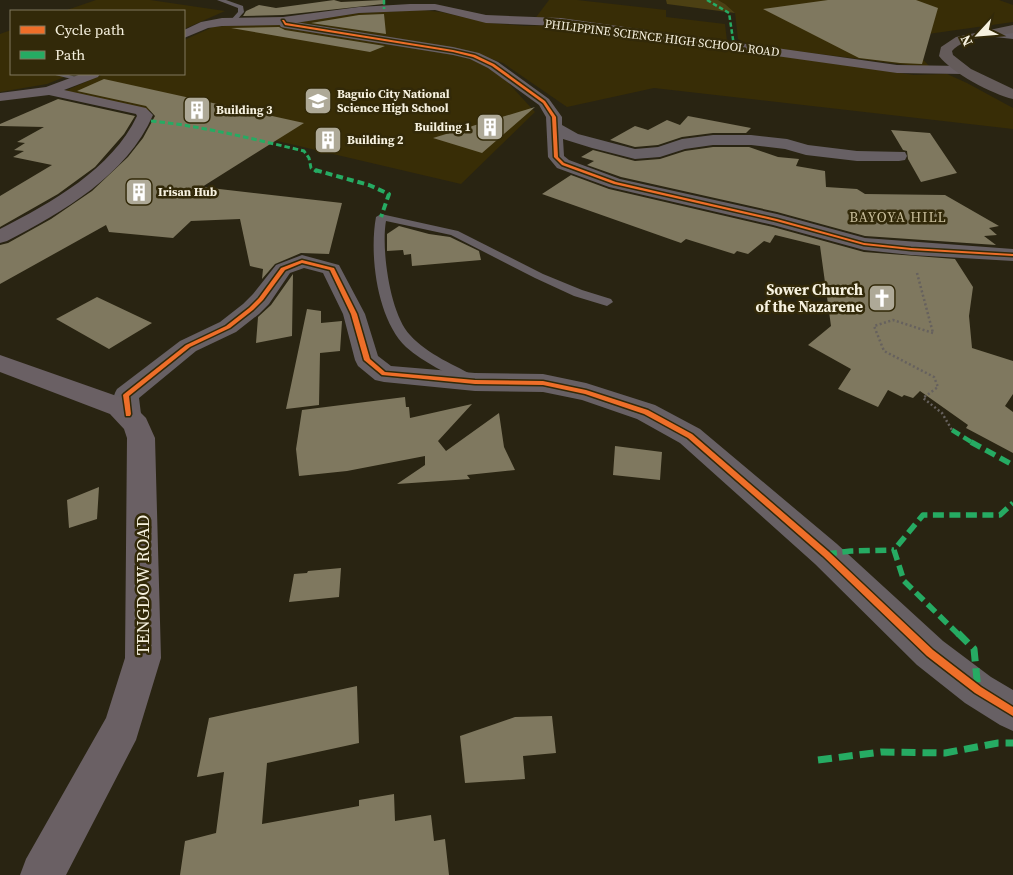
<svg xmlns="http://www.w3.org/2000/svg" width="1013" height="875" font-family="'Source Serif 4',serif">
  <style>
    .built { fill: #382d06 }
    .green { fill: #4c4013 }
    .building { fill: #7f785f }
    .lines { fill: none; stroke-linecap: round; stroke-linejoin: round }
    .path { stroke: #66615e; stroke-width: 2.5; stroke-dasharray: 2 2.5; stroke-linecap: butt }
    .lane { fill: #676064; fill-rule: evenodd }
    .street { fill: #676064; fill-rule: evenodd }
    .secondary { fill: #6a6064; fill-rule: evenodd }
    .highway { fill: #645b5a; fill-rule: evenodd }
    .quiet-far5 { stroke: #26ab63; stroke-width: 2.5; stroke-dasharray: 4.5 2.5; stroke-linecap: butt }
    .quiet-far4 { stroke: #26ab63; stroke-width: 3; stroke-dasharray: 5.5 3; stroke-linecap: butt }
    .quiet-far3 { stroke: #26ab63; stroke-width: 4; stroke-dasharray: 7 4; stroke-linecap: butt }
    .quiet-far2 { stroke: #26ab63; stroke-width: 4.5; stroke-dasharray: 9 4.5; stroke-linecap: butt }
    .quiet-far1 { stroke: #26ab63; stroke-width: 5.5; stroke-dasharray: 11 5.5; stroke-linecap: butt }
    .quiet { stroke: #26ab63; stroke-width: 7; stroke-dasharray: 14 7; stroke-linecap: butt }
    .cycleway-casing { stroke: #322909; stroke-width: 3 }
    .cycleway { fill: #ee6e29; fill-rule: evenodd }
    .labels { text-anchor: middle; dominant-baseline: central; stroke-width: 5; stroke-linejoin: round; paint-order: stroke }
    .far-street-label { font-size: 12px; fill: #f6f1df; stroke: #322909 }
    .far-poi-label { font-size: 12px; font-weight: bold; fill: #f6f1df; stroke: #322909; text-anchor: start }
    .far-neighbourhood-label { font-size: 14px; letter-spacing: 1px; fill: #c9be9b; stroke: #322909 }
    .poi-label { font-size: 15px; font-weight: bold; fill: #f6f1df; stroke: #322909; text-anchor: end }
    .near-street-label { font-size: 18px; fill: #f6f1df; stroke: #322909 }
  </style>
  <rect width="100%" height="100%" fill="#292412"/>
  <path class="built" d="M96,0H150L225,11L184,29V11H64Z
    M549,0H577L666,10V17L725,24L727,41L534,20Z
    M718,0H999L1013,5V22L921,35L916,52L931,68L749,45L738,39L735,13L725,4Z
    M422,10L441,12L489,23L525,26L559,25L914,75L947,74L967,83L1013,108V129L654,88L567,107L503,63L478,54L293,23L359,13Z
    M250,24L282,25L444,50L479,61L503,77L535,112L461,184L65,91L104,74H184V40L213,27Z
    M11,30V74H72L47,84L0,92V34Z"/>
  <path class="green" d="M666,0H718L725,4L735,13L667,4Z"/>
  <path class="building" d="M334,0L341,2L383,0V4L283,15L243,16L246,11L259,5L276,8Z
    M828,0H916L938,8L922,64L900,63L859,58L763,9Z
    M384,14L386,34L311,23L359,15Z
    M279,27L285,30L385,46L370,52L231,28Z
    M104,79L304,123L202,187L342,203L329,254L301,253L294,256L275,264L262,279L263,269L250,266L240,219L191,221L173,238L109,232L106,225L0,284V245L8,243L51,219L92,191L128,157L143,138L155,116L146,106L77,91Z
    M58,99L135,116L124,134L95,167L58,194L0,227V196L52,165L13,157L24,151L14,150L25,143L17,142L44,127L0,126V124Z
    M535,107L482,153L433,138Z
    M688,116L751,128L746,133H713L682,137L658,145L635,147L610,140L635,126L648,130L667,120L680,125Z
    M891,130L930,133L957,173L921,182L908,159L907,151L903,150Z
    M713,147H749L778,157L799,159L796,166L825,171L826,187L857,189L865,194L945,195L999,226L989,228L997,235L984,236L996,245L865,236L777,212L621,177L587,165L594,161L581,157L593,150L635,161L660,159L685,151Z
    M571,175L609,189L773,227L864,252L955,259L973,287L969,316L972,348L1013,361V394L1005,406L1013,412V453L966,428L968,425L920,391L913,398L904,395L902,397L888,390L878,407L838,389L851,369L808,345L831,326L820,246L775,235L770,243L764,241L748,254L737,251L734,254L686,239L681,243L542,194Z
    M399,226L429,234L450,237L479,251L481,260L412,266L411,254L404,255L403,250L387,251V234Z
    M293,274L292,336L256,343L258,317L271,305Z
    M97,297L152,323L109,349L56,319Z
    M307,309L321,311V323L342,321L340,351L320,353L319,405L286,409Z
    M405,397L406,407H409L410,418L472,404L438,441L446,451L499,413L504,447L515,470L467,475L470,479L397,484L425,465V456L347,471L299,476L296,449L302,410Z
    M615,446L662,452L660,480L613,475Z
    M99,487L97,519L69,528L67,500Z
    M341,568L339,597L289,602L294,574L307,573L308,571Z
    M357,686L359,743L267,763L262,824L359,806V800L394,794L395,821L431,815L434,841L445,839L449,875H180L185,841L216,833L224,772L197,777L209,718Z
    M552,716L556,753L523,756L525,779L465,783L460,736L515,717Z"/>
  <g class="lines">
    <path class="path" d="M917,273L933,333
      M933,333L893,320L874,326L884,351L934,377L938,387L923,398L942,413L952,430"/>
    <path class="lane" d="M217,0H226L243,6L244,12L235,22H231L230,21L238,12V8Z
      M51,74H65L84,79L80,81Z
      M381,214L458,231L543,274L582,290L611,299L613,302L607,306L574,296L535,278L451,235L386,221C381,249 390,314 410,335C428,355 455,365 478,378L480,381L478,384H468C447,373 424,363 406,347C377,319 369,255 376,217Z"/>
    <path class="street" d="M283,17L289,21L453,47L479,53L498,62L549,99L562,117V125L578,134L635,149L658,147L682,139L713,135H751L787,139L808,145L857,151L905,152L907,156L905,160L899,161H857L806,155L785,149L751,145H713L685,149L660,157L635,159L592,148L563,139L564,156L569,160L620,179L777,214L865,238L1013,249V261L911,255L864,250L773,225L609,187L557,168L548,157L546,117L539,105L488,68L470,59L453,55L285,28L281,27L277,21Z
      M990,29L1013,31V39L986,36L984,33Z
      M302,255L339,265L365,314L378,356L391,366L475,373L543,374L586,383L655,405L700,429L837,544L943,641L991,677L1013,690V731L1000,725L965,703L917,665L815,564L680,443L637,419L582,400L543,392L475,391L384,382L375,380L358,366L355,360L343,314L323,273L304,268L290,273L269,304L259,314L236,332L196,351L139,398L141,414L137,421L128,423L119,421C113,411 111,398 117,389L180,341L220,322L243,304L253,294L276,265Z"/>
    <path class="secondary" d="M410,4H435L486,15L561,18L897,65L963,66L970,70L963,74L897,73L561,26L486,23L435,10L359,13L283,25L222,26L208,28L184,38V30L201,22L222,18L283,17L359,7Z
      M81,74H100L98,77L64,90L146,108L153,115C127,175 63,212 7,241L0,243V229C51,203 112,169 137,116L136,114L49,95L0,101V93L46,87Z
      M0,355L128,400L146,418L155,438L161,658L136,740L66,875H20L26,859L106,718L125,658L127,438L124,429L110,414L0,372Z"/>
    <path class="highway" d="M1013,25V33C994,36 966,36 952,51L953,55L971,69L1013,89V99C992,94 952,73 939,56L941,47L956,37Z"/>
    <path class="quiet-far5" d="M384,0V9
      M707,0L729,13L734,46"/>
    <path class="quiet-far4" d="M151,121C203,126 253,139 304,151L309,158L311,168L317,172"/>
    <path class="quiet-far3" d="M315,170L369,185L389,194L381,217"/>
    <path class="quiet-far2" d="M952,430L973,443"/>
    <path class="quiet-far1" d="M971,442L1013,465
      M826,554L851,551L894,550
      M959,635L904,581L894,550L923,515H1000L1013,503"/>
    <path class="quiet" d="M958,633L974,649L978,690
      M818,760L881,752L945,753L998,743H1013"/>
    <g class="cycleway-casing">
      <path id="cycleway" d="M282,20H284L286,23L453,50L475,55L494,64L545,101L556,117L558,157L564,163L616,182L777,219L864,243L911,248L1013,254V256L911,250L864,245L776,221L614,184L562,165L554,157L552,117L543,103L492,66L473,57L453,52L285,25Z
        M302,260L334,268L357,314L370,359L385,372L475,380L543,381L586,390L648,410L692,434L829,552L933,650L981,687L1013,707V716L975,693L927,656L823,556L688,438L644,414L585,394L543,385L475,384L382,375L364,360L351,314L330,270L302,263L285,270L263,300L253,310L230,328L190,347L129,396L131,414L130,416H126L123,395L124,394L186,345L226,326L249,308L259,298L281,268Z"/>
    </g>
    <use href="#cycleway" class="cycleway"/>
  </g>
  <defs>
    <g id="school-square" transform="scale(1.4375)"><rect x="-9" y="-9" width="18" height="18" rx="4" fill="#aea997" stroke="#322909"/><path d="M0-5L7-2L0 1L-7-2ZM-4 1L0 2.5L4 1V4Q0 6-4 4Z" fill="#fff"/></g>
    <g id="building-square" transform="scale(1.4375)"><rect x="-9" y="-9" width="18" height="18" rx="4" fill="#aea997" stroke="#322909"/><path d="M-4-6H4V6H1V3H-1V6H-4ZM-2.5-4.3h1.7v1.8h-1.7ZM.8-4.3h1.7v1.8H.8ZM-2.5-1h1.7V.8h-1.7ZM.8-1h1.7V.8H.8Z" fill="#fff"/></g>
    <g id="church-square" transform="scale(1.4375)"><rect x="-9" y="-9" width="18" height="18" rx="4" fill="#aea997" stroke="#322909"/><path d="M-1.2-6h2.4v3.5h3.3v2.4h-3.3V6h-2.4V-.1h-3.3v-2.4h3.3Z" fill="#fff"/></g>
  </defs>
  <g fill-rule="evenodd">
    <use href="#school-square" x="318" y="101"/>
    <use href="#building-square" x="197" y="110"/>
    <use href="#building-square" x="490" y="127"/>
    <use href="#building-square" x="328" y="140"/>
    <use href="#building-square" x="139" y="192"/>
    <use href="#church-square" x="882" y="298"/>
  </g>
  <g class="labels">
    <g class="far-street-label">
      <text transform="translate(662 38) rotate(7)">PHILIPPINE SCIENCE HIGH SCHOOL ROAD</text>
    </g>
    <g class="far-poi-label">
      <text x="337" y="94">Baguio City National<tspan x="337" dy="14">Science High School</tspan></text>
      <text x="216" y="110">Building 3</text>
      <text x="471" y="127" text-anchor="end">Building 1</text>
      <text x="347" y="140">Building 2</text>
      <text x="158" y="192">Irisan Hub</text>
    </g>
    <g class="far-neighbourhood-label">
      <text x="898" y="217">BAYOYA HILL</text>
    </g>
    <g class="poi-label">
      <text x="863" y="289">Sower Church<tspan x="863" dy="17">of the Nazarene</tspan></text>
    </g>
    <g class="near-street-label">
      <text transform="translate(142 585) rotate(-90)">TENGDOW ROAD</text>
    </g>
  </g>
  <rect x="10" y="10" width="175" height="65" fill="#322909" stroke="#80795f"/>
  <rect x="20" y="26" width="25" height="8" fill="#ee6e29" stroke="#80795f"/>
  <text x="55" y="35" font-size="15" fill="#f6f1df">Cycle path</text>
  <rect x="20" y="51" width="25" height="8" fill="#26ab63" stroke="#80795f"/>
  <text x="55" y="60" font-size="15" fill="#f6f1df">Path</text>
  <g transform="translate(978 35) rotate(244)" stroke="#322909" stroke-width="4" paint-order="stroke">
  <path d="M0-4L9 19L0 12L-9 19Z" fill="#f6f1df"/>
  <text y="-8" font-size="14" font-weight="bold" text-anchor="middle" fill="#f6f1df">N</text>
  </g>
</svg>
